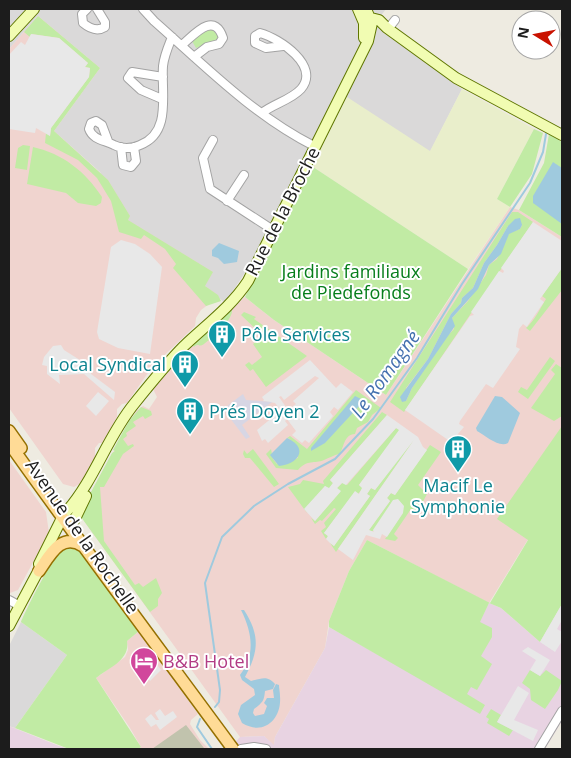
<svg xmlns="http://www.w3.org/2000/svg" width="571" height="758" font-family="'Open Sans',sans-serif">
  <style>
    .residential { fill: #dad9d9 }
    .commercial { fill: #f0d4cf }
    .industrial { fill: #e8d3e2 }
    .construction { fill: #c1c3ad }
    .farmland { fill: #e9eecb }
    .grass { fill: #c1eba4; fill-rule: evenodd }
    .parking { fill: #e8e8e8; fill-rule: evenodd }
    .plaza { fill: #d7d6e4 }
    .water { fill: #9fcade }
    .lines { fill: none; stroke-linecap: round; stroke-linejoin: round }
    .stream { stroke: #9fcade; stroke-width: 2 }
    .street-casing { stroke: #a3a3a3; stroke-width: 10 }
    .secondary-casing { stroke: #5f7600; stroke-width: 12 }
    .primary-casing { stroke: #957000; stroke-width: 14 }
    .street { stroke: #fff; stroke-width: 8 }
    .secondary { stroke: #f1fcb2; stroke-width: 10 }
    .primary { stroke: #ffdb96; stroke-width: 11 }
    .labels { text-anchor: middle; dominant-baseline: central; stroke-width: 4; stroke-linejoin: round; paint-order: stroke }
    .street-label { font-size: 18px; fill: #1c1c1c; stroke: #fff }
    .park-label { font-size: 18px; fill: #077e1b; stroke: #fff }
    .culture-label { font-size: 18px; fill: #0d838f; stroke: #fff; text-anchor: start }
    .hotel-label { font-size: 18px; fill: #b23c85; stroke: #fff; text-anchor: start }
    .water-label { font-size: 19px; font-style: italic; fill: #4571af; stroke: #fff }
  </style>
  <rect width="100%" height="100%" fill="#eeebe1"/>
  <path class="residential" d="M9,9H386L380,17L384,33L462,89L430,152L338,92L248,268L225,303L128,220L100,172L54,131L100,68L38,16L9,49Z
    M21,622L67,655L15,728L9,726V646Z"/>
  <path class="commercial" d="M38,16L100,68L54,131L108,180L130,216L128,220L213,272L205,286L218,295L221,301L209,304L201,310L196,318L195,326L152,367L127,403L122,404L117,409V417L103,443H99L95,448V457L81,483L74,487L63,484L9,408V49Z
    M510,207L519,210L562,237V484L489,603L367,540L349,571L329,621L325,648L275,737L274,746L264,736L240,737L84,521V505L136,411L143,406L149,409L157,397L153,389L193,345L245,297L274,320L386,395Z
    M9,460L46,512L49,533L18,590L10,593Z
    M139,631L198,714L191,720L190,724L200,740L209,749H138L141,747L130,728L96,678L125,657L128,650L127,641Z"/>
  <path class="industrial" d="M489,603L501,608L540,642L562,604V721L545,749H233L231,747L240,737L264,736L274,745L275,737L325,648L329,627L444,692Z
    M9,726L59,746L69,749H9Z"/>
  <path class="construction" d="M186,725L204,748L202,749H152Z"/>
  <path class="farmland" d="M462,89L534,129L497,199L510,207L468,269L310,165L347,97L430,151Z"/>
  <path class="grass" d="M38,16L100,68L54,131L108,180L130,216L128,220L213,272L205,286L218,295L221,301L206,306L173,268L176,264L165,249L144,235L141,239L119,232L111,201L97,178L78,160L45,143L46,133L50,136L51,128L89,77L90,68L85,67L88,63L59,38L31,34V38L24,32Z
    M207,27L215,30L219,39L196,48L192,41Z
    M534,129L543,133L532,174L510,207L497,199Z
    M549,134L562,142V237L519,210L544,163Z
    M23,145L30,146L27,170L15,168L18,148Z
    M33,147C63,154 85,171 102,197L101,203L96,206L78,203L66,193L27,184Z
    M310,165L468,269L386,395L274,320L245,297Z
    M512,212H518L533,222L404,412L390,402ZM522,225L520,229L509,233L497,259L489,265L486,275L468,301L452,318L454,329L445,338L412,388L406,401V388L428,359L451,314L461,303L462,298L473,288L484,263L497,245L508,226Z
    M562,268V290L530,331L526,328C534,321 540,309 546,299L542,296Z
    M232,310C233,320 212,338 204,344C198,348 199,342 194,347L193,345Z
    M244,312L256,317L254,319L307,356L266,387L253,369L250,371L245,365L249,362L252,365L262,357L253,344L263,336L241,315Z
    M550,357L555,361L528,399L518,392L521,387L527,390Z
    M556,364L562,368V416L554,421L531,408L555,374L551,370Z
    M356,390L381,408L372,415L368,422L357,428L355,434C343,435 345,447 339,454C334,455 329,458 324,460C314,464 308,459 298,470L276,468L266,454L271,449L273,459L277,464L298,458L290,439L287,438L290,436L307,449Z
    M141,407L151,411L152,415L145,419L143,416L133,422L136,426L126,433L127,436L123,439L128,446L133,444L134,446L123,454L104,487H100L104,541L135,585L139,583L143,587L156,578L162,593L158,599V606L150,612L81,517L84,505L112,453L115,451L113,450L129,421Z
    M382,412L387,415L330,480L333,483L329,489L325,486L305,509L307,513L288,487L300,484L303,480L324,484L323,481Z
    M562,426V604L540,642L501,608L489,603L480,622L492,628V637L481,656L492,664L477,690L471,687L467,694L485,705L480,714L329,627V621L349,571L367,540L490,603L528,540L497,519Z
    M396,428L400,430L359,485L363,488L358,494L355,492L324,533L328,536L326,539L321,531L326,527L324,523L336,509L334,508L322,521L320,520L315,524L311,518L315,521L340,492L337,488L343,482L347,485Z
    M413,439L414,440L336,552L330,543L334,546L370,496L367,494L371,488L375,490Z
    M430,445L441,452L418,485L427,494L418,511L411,509L394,534L398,538L395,541L385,539L403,513L371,532L369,530L390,501L387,498L391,493L395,495Z
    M253,449L279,484L274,487L250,458H245L243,454L244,450L247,454Z
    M64,549L71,548L80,551L139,631L127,641C130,660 110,667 96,678L141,747L138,749H69L15,728L67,655L21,622C27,608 54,553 64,549Z
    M530,670L540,676L546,670L562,681L558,690L545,709L531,700L530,689L522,683Z
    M491,709L501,715L497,722L513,730L509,736L487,723L489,719L486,717Z"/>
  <path class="parking" d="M31,34L59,38L88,63L85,67L90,68L89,77L51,128L50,136L36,128L35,133L9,129V55L21,42L25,45Z
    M533,222L562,241V268L540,299L544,302L528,325L527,327L523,324L519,329L516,347L520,349L493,388L486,384L460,421L459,424L464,427L451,442L405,410L470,316L474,315L471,312L499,271L503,273L504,271L501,268Z
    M121,240L135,244L150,254L162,267L150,354L118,348L99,339L97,332L111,247Z
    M61,345L64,350L83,362L86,368L91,370V374L115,392L114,400L84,374L59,375L60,384L47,374V366L42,365L44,357L53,346Z
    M310,360L336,388L341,383L353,392L338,410L334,407L330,412L333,416L309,443L305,440L302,443L292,435L296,431L287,419L285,421L288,425L268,443L265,439L262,441L257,430L278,413L281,416L284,414L275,403L263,401L264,400L262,397ZM315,376L319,378L293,401L296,404L288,410L279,397L281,396L284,400Z
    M98,392L109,401L96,416L86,406Z
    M387,415L418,437L423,447L427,450L395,495L391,493L387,498L390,501L369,530L374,532L373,530L393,500L398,499L404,506L403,513L387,537L382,534L380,539L366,535L353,560L338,549L414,440L375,490L371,488L367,494L370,496L334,546L330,543L326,539L328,536L324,533L355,491L359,494L362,488L359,485L399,430L396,428L346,485L342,483L337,488L341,491L315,521L304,509L325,486L329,488L333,483L330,480Z
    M562,604V620L557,629L562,632V641L555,652L540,642Z
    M528,647L550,660L540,676L530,670L536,660L522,651Z
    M143,654L145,657L149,654L161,670L150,681L137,663Z
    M518,686L529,693L514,720L538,730L533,741L497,722Z
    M160,709L165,716L173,711L177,717L160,730L156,724L151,727L145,719L151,714L156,720H159L155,713Z"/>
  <path class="plaza" d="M243,394L246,400L272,402L242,425L250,437L246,439L223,409Z"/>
  <path class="water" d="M553,162L562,168V224L533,203V196Z
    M520,218L522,225L520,229L509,234L501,254L489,265L478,289L452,318L455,326L412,388L406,401L402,402L400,397L428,359L451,314L461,303L462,298L473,288L484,263L497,245L508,226L515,219Z
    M219,243L239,251L237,262L224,264L218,258L212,256V250Z
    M355,396L363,400L362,403L325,443L311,451V448Z
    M495,396L502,397L520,413L508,443C499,448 486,436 477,431L476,428Z
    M287,438C309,448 299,464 279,466L270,455Z
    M241,610H244C260,635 259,651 245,677L251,681C261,679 267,675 275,684L273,689L265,691C264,701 263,702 254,709L253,713L255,716L264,714L267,706L264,703L267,698H274L273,690L276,684L279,685C279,689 280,692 280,696C282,720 263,736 242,723L238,714L241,705L255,695L254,689L242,680L240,675C256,655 252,632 241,610Z"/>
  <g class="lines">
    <path class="stream" d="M215,707L219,702L220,690L205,583L222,537L254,506L288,484L335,459L373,419L417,358L462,284L530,183L543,152L546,134
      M200,719L197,727L212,749"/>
    <g class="street-casing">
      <path id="street" d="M87,9L82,14L83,23C89,28 97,32 105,27V22L97,9
        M143,9L154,21C205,66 253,115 314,146
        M388,29L395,20
        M182,45C193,36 214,10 223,38L219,44L207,47L194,57
        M162,99L141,90L128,78L132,72L163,77
        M262,113C273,104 291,100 301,89C321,66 279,38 260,33L255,36V43L266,48L283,46
        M213,140L203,158L210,189L273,230
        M108,141L102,125L96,121L91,123L89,129C93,140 104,140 114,145C121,149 132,149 140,145C172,133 161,93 163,66C164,56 168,47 172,37
        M121,147L123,165L131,167L136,161L134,147
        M227,201L244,175
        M9,600L20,606
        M241,749L254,747L266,749
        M539,749L562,711"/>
    </g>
    <g class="secondary-casing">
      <path id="secondary" d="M358,9L364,23V38
        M371,18L379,20L387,28L456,78L562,135
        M9,36L34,9
        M67,511C95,479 107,437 134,404C150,384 166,364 184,346C206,325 231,307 248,281L368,41L372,23L366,9
        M74,521L86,496
        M39,564L62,518
        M9,626L42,564"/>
    </g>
    <g class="primary-casing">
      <path id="primary" d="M9,431L21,448
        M9,443C82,546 158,647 233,749
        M39,571C50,555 61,532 83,546"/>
    </g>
    <use href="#street" class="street"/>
    <use href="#secondary" class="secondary"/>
    <use href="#primary" class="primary"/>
  </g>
  <defs>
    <g id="building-pin" transform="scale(1.4375)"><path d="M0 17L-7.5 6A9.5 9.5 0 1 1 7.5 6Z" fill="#0f9aa8" stroke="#fff"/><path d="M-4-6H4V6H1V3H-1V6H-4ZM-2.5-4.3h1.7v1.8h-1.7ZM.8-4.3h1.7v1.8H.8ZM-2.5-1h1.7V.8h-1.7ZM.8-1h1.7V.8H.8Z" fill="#fff"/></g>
    <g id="hotel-pin" transform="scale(1.4375)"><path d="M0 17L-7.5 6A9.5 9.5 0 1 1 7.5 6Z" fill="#d1479c" stroke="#fff"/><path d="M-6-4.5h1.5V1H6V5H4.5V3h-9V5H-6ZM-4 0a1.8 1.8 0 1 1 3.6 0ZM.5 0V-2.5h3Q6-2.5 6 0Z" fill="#fff"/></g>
  </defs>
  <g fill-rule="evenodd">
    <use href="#building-pin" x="222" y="334"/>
    <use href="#building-pin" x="185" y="364"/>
    <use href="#building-pin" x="190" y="411"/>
    <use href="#building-pin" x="458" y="449"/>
    <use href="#hotel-pin" x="144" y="661"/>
  </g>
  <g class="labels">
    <g class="street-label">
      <text transform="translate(282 211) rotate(-63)">Rue de la Broche</text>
      <text transform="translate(83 536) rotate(55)">Avenue de la Rochelle</text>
    </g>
    <g class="park-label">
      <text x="351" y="271">Jardins familiaux<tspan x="351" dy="21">de Piedefonds</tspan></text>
    </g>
    <g class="culture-label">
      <text x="241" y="334">Pôle Services</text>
      <text x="166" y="364" text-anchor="end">Local Syndical</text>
      <text x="209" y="411">Prés Doyen 2</text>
      <text x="458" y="485" text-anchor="middle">Macif Le<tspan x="458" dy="21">Symphonie</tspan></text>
    </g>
    <g class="hotel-label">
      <text x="163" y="661">B&amp;B Hotel</text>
    </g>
    <g class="water-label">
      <text transform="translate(385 374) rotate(-54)">Le Romagné</text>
    </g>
  </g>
  <rect width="571" height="758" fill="none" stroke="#1c1c1c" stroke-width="20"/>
  <g transform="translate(536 35) rotate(280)"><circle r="24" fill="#ffffff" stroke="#a4a4a4"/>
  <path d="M0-4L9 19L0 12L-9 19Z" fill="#c91200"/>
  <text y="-8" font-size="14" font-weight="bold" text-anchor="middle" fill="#1c1c1c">N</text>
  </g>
</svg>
